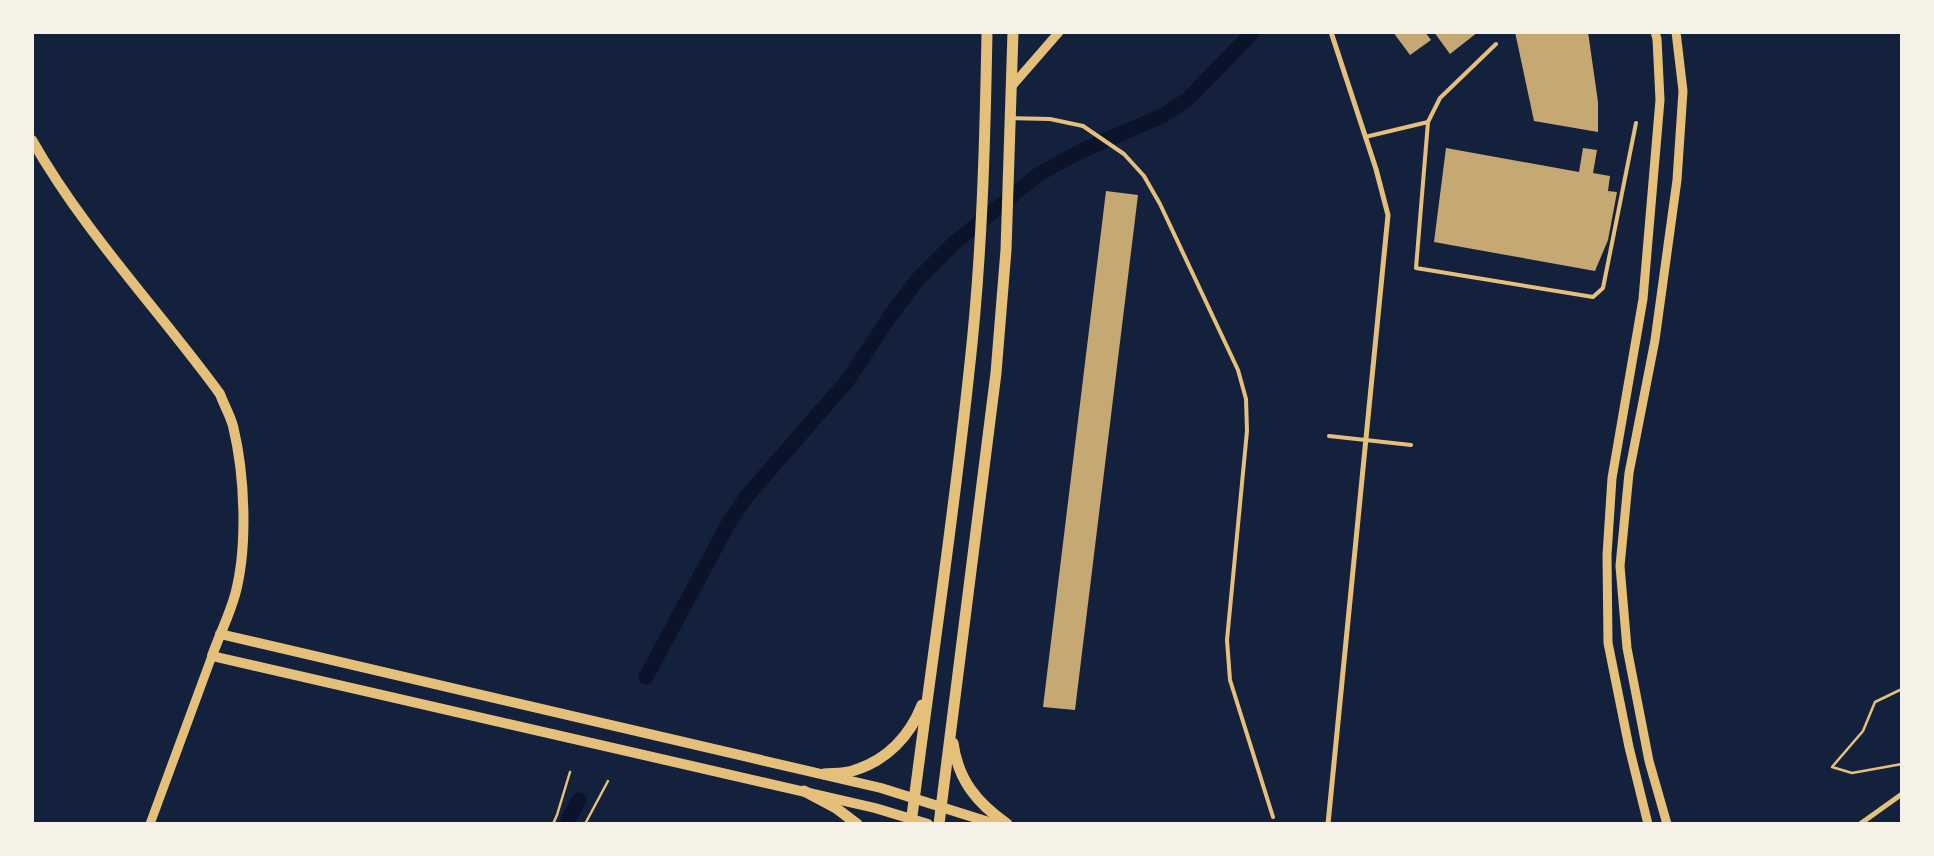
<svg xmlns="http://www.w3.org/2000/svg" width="1934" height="856" font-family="'Exo 2',sans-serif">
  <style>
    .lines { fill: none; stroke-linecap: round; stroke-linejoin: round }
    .canal { stroke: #0b132b; stroke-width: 15 }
    .building { fill: #c6a872 }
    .path { stroke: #e5c07b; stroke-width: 2.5 }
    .service { stroke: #e5c07b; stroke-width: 4 }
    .minor { stroke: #e5c07b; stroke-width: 5 }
    .tertiary { stroke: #e5c07b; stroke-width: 9 }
    .secondary { stroke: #e5c07b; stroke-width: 10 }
    .primary { stroke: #e5c07b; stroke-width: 11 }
  </style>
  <rect width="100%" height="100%" fill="#14213d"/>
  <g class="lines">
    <path class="canal" d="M646,677L727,526L747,496L848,380L890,316L918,279L954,243L1039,174L1081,151L1164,115L1188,99L1253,32
      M566,824L579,800"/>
  </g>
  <path class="building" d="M1393,32H1425L1431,40L1410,55Z
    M1434,32H1478L1450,54Z
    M1515,32H1588L1598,102V132L1534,121Z
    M1446,148L1579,172L1583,148L1597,150L1593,173L1610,176L1608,191L1617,192L1608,240L1595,271L1434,242Z
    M1106,191L1138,195L1075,710L1043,707Z"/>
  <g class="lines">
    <path class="path" d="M1902,689L1875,702L1863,731L1832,767L1852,773L1902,764
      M553,824L557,815L570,772
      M585,824L608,781"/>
    <path class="service" d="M1496,44L1440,98L1428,122L1416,268L1593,297L1603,288L1636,123
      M1011,118L1050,119L1083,126L1124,154L1144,176L1160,204L1238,370L1246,399L1247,431L1227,640L1230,680L1273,817
      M1365,137L1428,122
      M1329,436L1411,445"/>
    <path class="minor" d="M1328,824L1388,215L1376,169L1331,32
      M1860,824L1902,794"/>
    <path class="tertiary" d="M1012,86L1059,32
      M150,824L212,656
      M1648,824L1629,747L1608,643L1607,555L1612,478L1643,299L1660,100L1657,39L1655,32
      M1667,824L1649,761L1627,648L1620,566L1629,473L1655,340L1677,180L1683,91L1676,32"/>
    <path class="secondary" d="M32,140C84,232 158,309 220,394C224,405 230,415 233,426C245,475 248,547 235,595C229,616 219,636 212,656L875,808L928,824
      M220,634L881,788L995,824"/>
    <path class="primary" d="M953,743C958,780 977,803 1007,824
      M824,774C834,773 845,774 855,770C887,760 910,736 922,705
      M804,791L836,808L857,824
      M911,824C930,673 953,523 969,372C982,259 985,145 987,32
      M939,824L996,373L1006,250L1013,32"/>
  </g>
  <rect width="1934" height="856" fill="none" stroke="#f6f1e7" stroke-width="68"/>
</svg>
